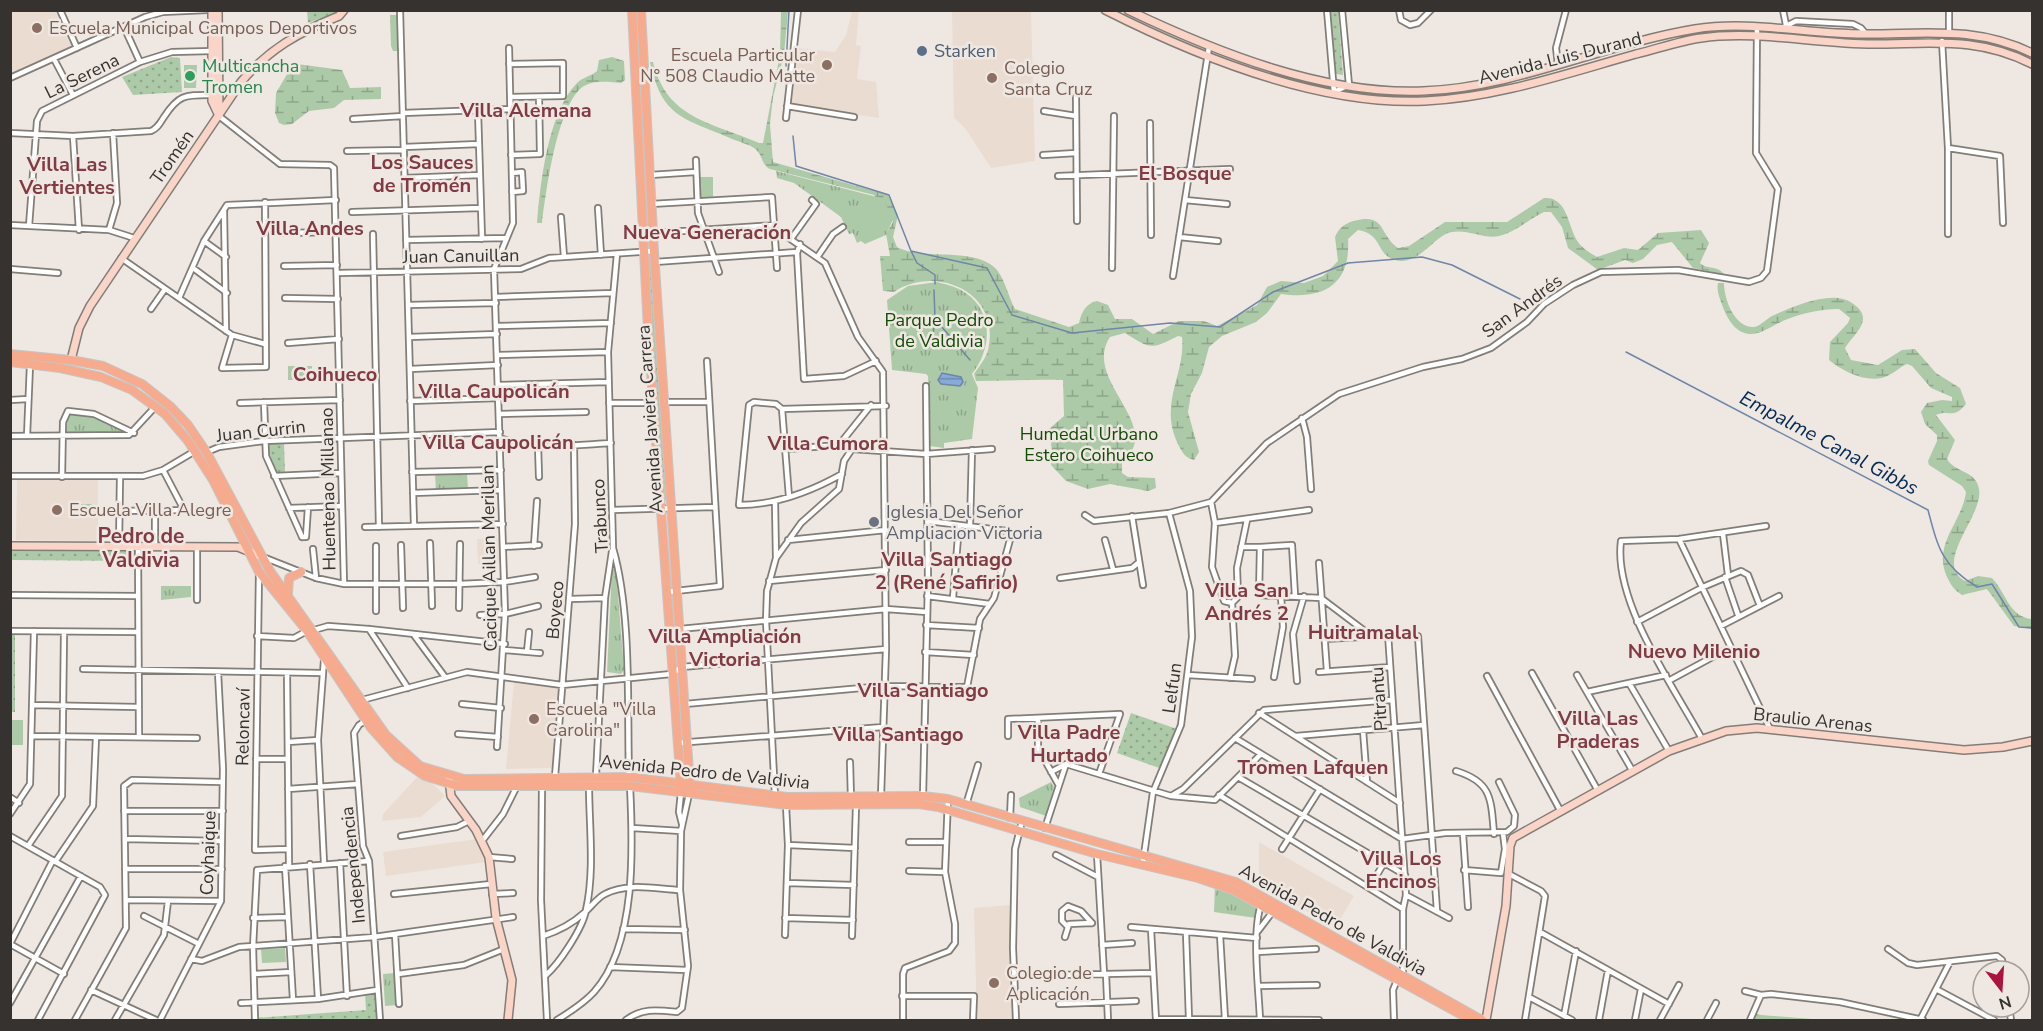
<svg xmlns="http://www.w3.org/2000/svg" width="2043" height="1031" font-family="'Nunito Sans',sans-serif">
  <style>
    .built { fill: #eadcd1 }
    .grass { fill: url(#grass-dots) }
    .wetland { fill: url(#wetland-marsh) }
    .park { fill: url(#park-tufts) }
    .garden { fill: #adcaa8 }
    .water { fill: url(#water-rules); stroke: #6e86a7; stroke-width: 1.5 }
    .lines { fill: none; stroke-linecap: round; stroke-linejoin: round }
    .stream { stroke: #6e86a7; stroke-width: 1.5 }
    .street-casing { stroke: #837d78; stroke-width: 8 }
    .secondary-casing { stroke: #837d78; stroke-width: 10 }
    .primary-casing { stroke: #c6c6c5; stroke-width: 10 }
    .street { stroke: #fff; stroke-width: 4.5 }
    .secondary { stroke: #fad5c7; stroke-width: 7 }
    .primary { stroke: #f6ab8f; stroke-width: 8 }
    .education-dot { fill: #8d6e63; stroke: #efe8e2; stroke-width: 2 }
    .service-dot { fill: #5c6f8a; stroke: #efe8e2; stroke-width: 2 }
    .leisure-dot { fill: #2e9e5b; stroke: #efe8e2; stroke-width: 2 }
    .worship-dot { fill: #6b7280; stroke: #efe8e2; stroke-width: 2 }
    .labels { text-anchor: middle; dominant-baseline: central; stroke-width: 5; stroke-linejoin: round; paint-order: stroke }
    .education-label { font-size: 18px; fill: #785e54; stroke: #efe8e2; text-anchor: start }
    .service-label { font-size: 18px; fill: #4e5e75; stroke: #efe8e2; text-anchor: start }
    .street-label { font-size: 18px; fill: #353230; stroke: #efe8e2 }
    .leisure-label { font-size: 18px; fill: #27864d; stroke: #efe8e2; text-anchor: start }
    .park-label { font-size: 18px; fill: #144a07; stroke: #efe8e2 }
    .worship-label { font-size: 18px; fill: #5b616d; stroke: #efe8e2; text-anchor: start }
    .neighbourhood-label { font-size: 20px; font-weight: bold; fill: #823a44; stroke: #efe8e2 }
    .water-label { font-size: 20px; font-style: italic; fill: #042954; stroke: #efe8e2 }
    .quarter-label { font-size: 21px; font-weight: bold; fill: #823a44; stroke: #efe8e2 }
  </style>
  <defs>
    <pattern id="grass-dots" width="8" height="8" patternUnits="userSpaceOnUse" patternTransform="scale(1.5)"><rect width="8" height="8" fill="#adcaa8"/><path d="M2 2h.1M6 6h.1" fill="none" stroke="#8ea589" stroke-width="1.8" stroke-linecap="round"/></pattern>
    <pattern id="wetland-marsh" width="20" height="14" patternUnits="userSpaceOnUse" patternTransform="scale(1.5)"><rect width="20" height="14" fill="#adcaa8"/><path d="M1 5h8M5 5V1M11 12h8M15 12V8" fill="none" stroke="#8ea589"/></pattern>
    <pattern id="park-tufts" width="24" height="20" patternUnits="userSpaceOnUse" patternTransform="scale(1.5)"><rect width="24" height="20" fill="#adcaa8"/><path d="M3 7l-1-3M5 7V3M7 7l1-3M15 17l-1-3M17 17v-4M19 17l1-3" fill="none" stroke="#8ea589"/></pattern>
    <pattern id="water-rules" width="6" height="5" patternUnits="userSpaceOnUse" patternTransform="scale(1.5)"><rect width="6" height="5" fill="#86aada"/><path d="M0 2.5h6" fill="none" stroke="#6e8bb1"/></pattern>
  </defs>
  <rect width="100%" height="100%" fill="#efe8e2"/>
  <path class="built" d="M11,10L55,11L71,46L11,75Z
    M852,11H859L856,45L861,46L857,79L876,82L879,118L791,105L797,48L835,52L846,35Z
    M952,11H1031L1035,161L991,168L965,128L954,118Z
    M17,480H98V541L16,540Z
    M502,538L503,563L478,564L477,539Z
    M514,682L560,687L552,768L506,769Z
    M418,776L431,782L445,796L421,817L382,821L383,814Z
    M477,839L486,862L386,876L383,852Z
    M1259,842L1354,896L1335,928L1259,883Z
    M1010,905L1012,1020H977L974,908Z"/>
  <path class="grass" d="M307,11H340L308,23Z
    M636,11H639L651,246L648,247Z
    M1330,11H1338L1343,75L1336,74Z
    M171,57L180,58L182,92L133,95L122,77Z
    M646,254H651L668,500L662,501Z
    M267,443H284L285,473L275,474Z
    M11,548H136V561L11,560Z
    M11,633H15V712H11Z
    M1131,713L1177,729L1162,769L1117,753Z
    M377,990L380,1020H255V1018L366,1010L365,993Z"/>
  <path class="wetland" d="M781,11H788L784,55L773,97L770,124L773,162L888,195L898,215L893,237L897,247C923,261 977,246 997,270C1006,282 1008,296 1015,309L1069,327L1079,323C1081,313 1086,303 1097,301L1108,305L1115,319H1132L1153,334L1179,321H1204L1217,326L1257,305L1267,287L1281,281L1304,283L1323,276L1338,261L1335,237C1338,229 1344,224 1353,221C1387,212 1378,234 1398,248L1409,246L1445,222H1507L1544,198C1568,196 1568,228 1578,242C1582,248 1590,253 1597,257L1624,248L1638,250L1658,233L1701,230L1709,243L1700,263C1707,270 1717,265 1724,274L1693,268L1672,242L1657,245L1643,259L1633,263L1625,260L1598,270L1568,248L1562,227L1551,212H1544C1529,219 1516,232 1499,236C1482,240 1461,225 1444,235C1430,243 1414,268 1392,259C1376,252 1382,234 1358,230L1348,239C1351,284 1324,300 1281,294L1267,313L1256,322L1222,336L1209,347L1202,373L1191,394L1188,412L1199,452L1194,460C1185,458 1182,452 1178,444C1158,403 1186,374 1182,337L1178,336C1151,350 1150,349 1125,333L1110,337C1081,380 1167,427 1122,461V473L1128,477L1155,478L1156,488L1148,491L1110,484L1088,489L1066,481L1051,465L1052,451L1049,429L1064,416L1063,380C1033,379 1005,381 976,381L974,374C980,365 988,356 989,345C998,290 934,265 894,292L883,291L880,256H890L886,234L893,222L874,195L770,169C761,165 763,154 754,148C748,144 739,142 732,139C685,118 662,119 650,62H653C667,119 711,122 759,143H763L780,54Z
    M612,57L624,61L625,80L621,83C609,82 595,80 584,86C557,103 546,193 542,223H537C540,184 548,112 577,83C583,77 591,76 597,71L599,60Z
    M297,64L342,70L350,88L381,87V99L344,100L334,108L309,111L292,124L284,125L279,123L275,113L276,93L290,69Z
    M1718,283H1724C1724,299 1734,326 1752,327C1759,328 1766,319 1772,316C1792,307 1832,289 1852,303C1876,319 1855,332 1845,348L1851,360L1878,365L1902,350L1915,349L1936,373L1960,388L1966,404C1953,420 1949,409 1936,415L1955,440L1947,459C1955,473 1976,470 1979,489C1984,516 1932,562 1965,581L1978,576L1992,578C2007,594 2009,617 2032,619V629L2014,626L1987,589L1962,595C1954,590 1951,585 1947,577C1932,544 1962,523 1966,492L1962,486L1929,465L1928,461L1937,441V435L1925,424L1921,412L1927,403L1942,400L1952,401V397L1931,388L1912,366L1907,364C1901,366 1897,371 1891,374C1872,386 1845,373 1829,360L1830,342L1848,323L1850,318L1839,309C1820,309 1803,313 1785,320C1775,324 1761,335 1750,334C1736,333 1729,321 1724,310C1721,301 1716,292 1718,283Z"/>
  <path class="park" d="M390,15H398L399,51H393L391,46Z
    M776,171L881,198L894,217L886,235L865,244L861,241L857,243L853,233L849,234L841,217L794,183L777,178Z
    M699,177H713V198L699,199Z
    M937,282C949,285 961,288 971,297C994,318 990,352 972,374L978,388L972,439L944,443V448L930,446L928,376L926,374L892,370L887,300L908,286Z
    M71,412L90,415L128,432L66,434L68,415Z
    M467,473L468,489L436,490L435,474Z
    M612,569H616L624,670L621,674L607,672Z
    M161,586H191V597L161,600Z
    M1051,782L1054,787L1046,816L1020,807L1019,798Z
    M1215,886L1234,894L1257,909L1256,918L1214,912Z
    M395,973L398,1005L385,1006L383,974Z
    M1754,1013L1761,1015L1825,1020H1755Z"/>
  <path class="garden" d="M184,65H197L196,88H184Z
    M876,202L878,228H866L864,203Z
    M288,366H312V380H288Z
    M72,504H92L91,516L72,515Z
    M10,720H23V745H11Z
    M285,948L286,962L262,963L261,949Z"/>
  <path class="water" d="M942,373L961,377L963,382L960,386L941,384L938,380Z"/>
  <g class="lines">
    <path class="stream" d="M786,66L789,10
      M793,136L796,166L889,195L911,251L987,268L1012,315L1072,333L1170,323L1220,327L1273,292L1348,263L1422,257L1452,265L1520,299
      M911,251L917,263L935,275V284
      M935,319L970,360
      M933,334L935,319L934,290
      M1626,352L1928,510C1938,548 1942,566 1977,587L1992,584L2019,627L2032,628"/>
    <g class="street-casing">
      <path id="street" d="M60,10L77,48
        M400,10L414,526
        M1327,10L1334,92L1349,85L1342,10
        M1399,10L1401,20L1410,25L1418,23L1431,10
        M1783,10L1786,25
        M1949,10V32
        M124,27L140,62
        M1782,28L1796,21L1853,24L1861,28L1866,34
        M1942,41L1948,148L2000,156L2003,223
        M54,59L73,95
        M509,64L563,63V96L510,97
        M1558,65L1556,48L1566,10
        M10,78L145,17L163,12L207,10
        M1076,96L1077,221
        M787,106L854,117
        M478,111L482,239
        M1044,111L1076,116
        M403,113L510,109
        M219,116L280,164L330,165L334,168L344,584
        M786,118L798,10
        M353,119L403,116
        M1150,123L1151,235
        M10,133L73,136L151,131C158,128 160,123 164,117C179,94 185,95 212,95
        M73,136L79,230
        M404,147L479,144
        M347,151L404,150
        M511,155L540,154L539,97
        M1043,155L1076,153
        M696,160L698,213L719,272
        M512,173L522,172L523,191L512,192
        M650,175L696,172
        M1058,176L1230,169
        M405,178L480,175
        M1185,200L1227,204
        M651,204L772,197L777,268
        M598,208L601,255
        M224,211L226,331
        M352,212L481,208
        M561,217L564,257
        M10,225L109,230L134,238
        M29,226L37,121L42,111L140,62L172,52L212,51
        M109,230L117,203L113,133
        M283,233L337,232
        M653,233L774,225
        M373,234L379,527
        M775,234L786,236L825,263L858,337L883,372L886,649L881,796
        M1948,234V148
        M1179,237L1218,241
        M791,239L816,204L812,200
        M406,240L506,238
        M204,241L226,257
        M800,244L797,253L804,379L844,376L876,361
        M617,254L608,352L613,548C632,614 627,707 629,777
        M818,256L833,234L843,227
        M121,258L232,335L265,344
        M655,262L797,252
        M284,266L337,265
        M193,268L227,293
        M1112,268L1114,116
        M10,269L58,273
        M338,273L521,269L549,258L654,251
        M1173,276L1209,47
        M495,297L613,293
        M179,298L204,241L227,205L336,200
        M285,298L338,299
        M408,305L496,303
        M151,309L165,289
        M496,326L611,323
        M232,335L222,368L266,367L265,202
        M409,337L497,334
        M288,343L339,339
        M497,355L608,352
        M410,369L498,365
        M498,385L608,382
        M10,400L28,399
        M410,401L499,398
        M264,402L266,456L302,537
        M664,402H708
        M240,403L340,400
        M609,403H653
        M782,409L789,497
        M499,414L586,412
        M1302,418L1307,437L1311,489
        M10,436L129,435L156,406
        M27,436L30,365
        M500,438C534,451 575,445 611,443
        M538,445L539,477
        M787,449L839,445L871,405
        M207,452L219,447L264,441L500,432
        M412,472L501,470
        M842,474C810,492 776,505 739,505L749,405L754,402L776,404L782,409L886,406
        M10,476H143L163,470L195,451
        M274,476L341,473
        M62,477L63,422L68,411L94,414L134,433
        M413,493L501,490
        M1211,502L1215,523L1309,510
        M289,508L342,506
        M155,510V546
        M612,510L714,507
        M119,511L184,510L163,470
        M1085,515L1094,521L1169,513L1211,502L1267,443L1339,394L1423,367L1462,359L1491,348L1527,322L1544,304L1573,285L1601,272L1678,270L1749,282L1761,278L1767,271L1778,189L1756,153L1757,27
        M1132,516L1143,585
        M1215,523L1212,567L1224,601L1232,603
        M970,526L972,450
        M365,527L503,524
        M1723,534L1728,575
        M302,537H306L308,507
        M1679,539L1770,729
        M788,540L886,530
        M1105,540L1113,569
        M430,543L432,606
        M401,545L403,608
        M119,546L120,477
        M138,546L139,737
        M534,546L537,501
        M503,547L539,545
        M1241,547H1260L1259,595L1321,598L1370,635
        M1260,547L1292,545L1295,596
        M313,549L316,578
        M263,557L316,578L344,584H459L504,582L535,577
        M776,558L801,523L839,489L844,461L852,449L926,454L992,449
        M1319,563L1327,671
        M259,572L255,850L288,849
        M1725,577L1738,615
        M1060,578L1132,568L1138,563
        M769,581L886,570
        M667,592L720,586L707,361
        M10,595L138,596
        M927,596L990,604
        M953,598L959,525
        M570,599L605,598
        M197,600V547
        M459,608L460,544
        M376,611V546
        M480,615L505,614L538,606
        M1637,622L1703,587L1741,571L1748,575L1760,606
        M926,625L979,628
        M1721,626L1779,596
        M369,629L408,688
        M680,629L886,609L927,612
        M314,630L328,626L369,629L505,644
        M10,631L138,632
        M1388,634L1406,895L1403,909V976
        M414,635L445,677
        M257,636L294,638L307,631
        M1325,639L1414,634L1418,636L1437,911
        M505,650L540,653
        M527,652L529,632
        M925,652L974,655
        M83,669L322,673
        M1319,672L1390,667
        M287,673L289,866
        M1532,673L1597,789
        M1188,675L1252,679
        M1577,675L1632,770
        M1487,676L1560,810
        M1274,677L1283,627L1281,596
        M1230,678L1235,656L1232,603L1238,597L1237,568L1247,520
        M1670,680L1731,647
        M1297,681L1293,634L1304,596
        M1629,683L1669,751
        M1587,692L1666,675
        M362,700L467,672L562,685L671,674L682,667L886,649
        M462,704L501,708
        M685,704L884,686L967,687L980,619L994,598L1011,536L1007,531L928,521
        M32,705L138,707
        M1259,713L1400,803
        M368,719L359,725L354,733L363,846L369,861L380,1020
        M1038,719V748L1058,784
        M1363,730L1367,782
        M458,734L498,737
        M32,736L197,738
        M1008,736V719L1120,714L1099,774
        M1296,736L1424,725
        M1701,737C1673,686 1613,601 1621,541L1679,539L1766,526
        M1235,738L1402,839L1445,833L1507,832L1514,826L1515,815L1499,782
        M288,742L318,740
        M677,743L883,727
        M497,747L505,614L494,269L513,223L509,48
        M256,759H288
        M850,762L851,798
        M1066,764L1171,796L1183,789L1264,710L1392,700
        M1456,771C1492,782 1491,799 1494,834
        M1051,772L1066,764
        M596,776L605,598L612,551
        M555,777L575,524L574,445
        M1238,777L1405,875
        M542,786L541,900L547,1020
        M288,789L358,784
        M681,792L679,812L682,824
        M1219,795L1403,909
        M775,796L766,621L767,591L776,558L775,502
        M923,796L928,582L926,386
        M1171,796L1215,800L1261,754
        M10,797L19,803
        M966,805L978,765
        M124,811H223
        M10,814L30,784L34,631
        M1010,818L1011,795
        M632,828L681,831
        M1045,828L1066,764
        M1463,834L1468,907
        M10,836L100,887L105,895L38,1020
        M401,836L457,827L469,821
        M125,839L222,841
        M482,841L503,814L517,786
        M909,842H945
        M788,845L855,848
        M28,846L62,796L64,632
        M1282,849L1320,789
        M1097,854L1104,974
        M1056,855L1098,877
        M489,857L512,859
        M55,862L93,806L96,737
        M1143,862L1153,792L1181,725L1192,637L1190,591L1169,513
        M324,863L318,740L324,660
        M340,863L347,996
        M310,864L318,999
        M285,866L293,1000
        M125,869H222
        M1464,870L1501,873L1505,849L1503,833
        M909,871L945,872
        M1509,874L1541,891L1545,896L1525,1020
        M787,883L854,885
        M1369,888L1384,863
        M394,894L491,884
        M492,894L513,893
        M1406,895L1449,918
        M126,900L221,901
        M144,916L199,944
        M253,918L288,917
        M785,918L853,920
        M1068,927L1062,921V911L1068,906L1081,911L1092,923
        M1131,927L1257,938
        M623,929L685,930
        M1151,929L1156,1020
        M1258,931L1274,910
        M1186,932L1189,1019
        M1540,932L1669,1004
        M395,934L399,1004
        M785,935L788,845L786,805
        M1220,935L1225,1019
        M543,936C558,931 572,924 584,913C591,907 597,898 605,894C627,882 657,889 680,890
        M852,936L856,806
        M1065,937L1069,924L1092,923
        M10,944L53,860
        M10,944L64,974
        M1102,945L1132,943
        M1888,949L1908,963L1917,965L1997,956L2002,960L2005,971
        M1257,952L1316,949
        M191,959L202,961L239,947L374,937L513,917
        M610,967L687,970
        M254,974L291,972
        M398,974L464,965L504,949
        M1106,974L1108,1020
        M1058,975L1153,973
        M545,976C559,964 583,928 586,910C595,870 589,825 589,785
        M1258,986L1317,985
        M1936,989L1994,1020
        M91,990L156,1020
        M1745,991L1761,995L1771,994L1840,1002L1923,1020
        M902,996H974L973,1020
        M1529,997L1572,1020
        M10,1003L81,876
        M241,1003L318,999L377,990
        M1059,1004L1136,1001
        M2009,1007L2011,1020
        M1564,1016L1576,951
        M1156,1019L1319,1020
        M75,1020L126,928L124,786L132,780L222,782
        M115,1020L164,935L168,901
        M160,1020L221,901L223,769L218,672
        M255,1020L253,947L257,870L369,861
        M557,1020C570,1012 584,1003 594,992C637,944 633,846 630,786
        M626,1020C642,1008 657,1010 677,1012L682,1008L688,966L680,890L681,831L689,794
        M903,1020V974L905,968L949,951L955,943V924L945,872L948,799
        M1016,1020L1013,948L1015,849L1022,821
        M1260,1020C1259,990 1250,923 1264,897
        M1394,1020L1393,990L1397,980
        M1599,1020L1608,970
        M1635,1020L1641,989
        M1660,1020L1679,985
        M1707,1020L1716,1003
        M1750,1020L1761,995
        M1920,1020L1950,962"/>
    </g>
    <g class="secondary-casing">
      <path id="secondary" d="M212,10V101L219,116
        M218,10L219,113
        M1105,10C1198,57 1320,106 1425,101C1496,98 1568,73 1636,54C1657,49 1679,41 1701,38C1757,30 1816,44 1873,44C1932,44 1977,36 2032,64
        M1128,10C1216,52 1323,95 1423,91C1516,88 1604,44 1695,29C1752,20 1811,35 1868,34C1928,34 1975,26 2032,53
        M71,360L79,328L90,306L241,82C269,49 299,32 339,16L344,10
        M10,546L238,547L260,556
        M449,779L451,796L476,830L489,857L496,918L512,980L508,1020
        M1486,1020L1506,906L1510,846L1513,838L1669,751L1726,731L1757,728L1964,750L2003,747L2032,741"/>
    </g>
    <g class="primary-casing">
      <path id="primary" d="M632,10L648,331L681,787
        M641,10L654,251L690,787
        M10,354L71,360L103,366L142,384L171,407L188,425L207,453L270,571L386,735L420,766L464,779L629,777L787,797L923,796L948,799L1236,882L1482,1020
        M10,362L60,368L101,377L132,390L165,414L188,441L213,480L259,572L307,631L371,728L397,757L425,776L457,786H630L786,805L919,804L938,807L1097,854L1198,878L1233,890L1471,1020
        M288,593L289,578L301,572"/>
    </g>
    <use href="#street" class="street"/>
    <use href="#secondary" class="secondary"/>
    <use href="#primary" class="primary"/>
  </g>
  <g class="education-dot">
    <circle cx="37" cy="28" r="6"/>
    <circle cx="827" cy="65" r="6"/>
    <circle cx="992" cy="78" r="6"/>
    <circle cx="57" cy="510" r="6"/>
    <circle cx="534" cy="719" r="6"/>
    <circle cx="994" cy="983" r="6"/>
  </g>
  <circle class="service-dot" cx="922" cy="51" r="6"/>
  <circle class="leisure-dot" cx="190" cy="76" r="6"/>
  <circle class="worship-dot" cx="874" cy="522" r="6"/>
  <g class="labels">
    <g class="education-label">
      <text x="49" y="28">Escuela Municipal Campos Deportivos</text>
      <text x="815" y="55" text-anchor="end">Escuela Particular<tspan x="815" dy="21">N° 508 Claudio Matte</tspan></text>
      <text x="1004" y="68">Colegio<tspan x="1004" dy="21">Santa Cruz</tspan></text>
      <text x="69" y="510">Escuela Villa Alegre</text>
      <text x="546" y="709">Escuela "Villa<tspan x="546" dy="21">Carolina"</tspan></text>
      <text x="1006" y="973">Colegio de<tspan x="1006" dy="21">Aplicación</tspan></text>
    </g>
    <g class="service-label">
      <text x="934" y="51">Starken</text>
    </g>
    <g class="street-label">
      <text transform="translate(1560 58) rotate(-14)">Avenida Luis Durand</text>
      <text transform="translate(82 76) rotate(-26)">La Serena</text>
      <text transform="translate(172 157) rotate(-55)">Tromén</text>
      <text transform="translate(461 256) rotate(-1)">Juan Canuillan</text>
      <text transform="translate(1522 306) rotate(-36)">San Andrés</text>
      <text transform="translate(650 419) rotate(-94)">Avenida Javiera Carrera</text>
      <text transform="translate(261 431) rotate(-6)">Juan Currin</text>
      <text transform="translate(328 489) rotate(-91)">Huentenao Millanao</text>
      <text transform="translate(600 516) rotate(-93)">Trabunco</text>
      <text transform="translate(489 558) rotate(-91)">Cacique Aillan Merillan</text>
      <text transform="translate(555 610) rotate(-85)">Boyeco</text>
      <text transform="translate(1172 688) rotate(-82)">Lelfun</text>
      <text transform="translate(1379 699) rotate(-94)">Pitrantu</text>
      <text transform="translate(1813 720) rotate(6)">Braulio Arenas</text>
      <text transform="translate(243 727) rotate(-89)">Reloncaví</text>
      <text transform="translate(705 772) rotate(6)">Avenida Pedro de Valdivia</text>
      <text transform="translate(208 853) rotate(-88)">Coyhaique</text>
      <text transform="translate(353 865) rotate(-96)">Independencia</text>
      <text transform="translate(1333 920) rotate(29)">Avenida Pedro de Valdivia</text>
    </g>
    <g class="leisure-label">
      <text x="202" y="66">Multicancha<tspan x="202" dy="21">Tromen</tspan></text>
    </g>
    <g class="park-label">
      <text x="939" y="320">Parque Pedro<tspan x="939" dy="21">de Valdivia</tspan></text>
      <text x="1089" y="434">Humedal Urbano<tspan x="1089" dy="21">Estero Coihueco</tspan></text>
    </g>
    <g class="worship-label">
      <text x="886" y="512">Iglesia Del Señor<tspan x="886" dy="21">Ampliacion Victoria</tspan></text>
    </g>
    <g class="neighbourhood-label">
      <text x="526" y="110">Villa Alemana</text>
      <text x="422" y="162">Los Sauces<tspan x="422" dy="23">de Tromén</tspan></text>
      <text x="67" y="164">Villa Las<tspan x="67" dy="23">Vertientes</tspan></text>
      <text x="1185" y="173">El Bosque</text>
      <text x="310" y="228">Villa Andes</text>
      <text x="707" y="232">Nueva Generación</text>
      <text x="335" y="374">Coihueco</text>
      <text x="494" y="391">Villa Caupolicán</text>
      <text x="498" y="442">Villa Caupolicán</text>
      <text x="828" y="443">Villa Cumora</text>
      <text x="947" y="559">Villa Santiago<tspan x="947" dy="23">2 (René Safirio)</tspan></text>
      <text x="1247" y="590">Villa San<tspan x="1247" dy="23">Andrés 2</tspan></text>
      <text x="1363" y="632">Huitramalal</text>
      <text x="725" y="636">Villa Ampliación<tspan x="725" dy="23">Victoria</tspan></text>
      <text x="1694" y="651">Nuevo Milenio</text>
      <text x="923" y="690">Villa Santiago</text>
      <text x="1598" y="718">Villa Las<tspan x="1598" dy="23">Praderas</tspan></text>
      <text x="1069" y="732">Villa Padre<tspan x="1069" dy="23">Hurtado</tspan></text>
      <text x="898" y="734">Villa Santiago</text>
      <text x="1313" y="767">Tromen Lafquen</text>
      <text x="1401" y="858">Villa Los<tspan x="1401" dy="23">Encinos</tspan></text>
    </g>
    <g class="water-label">
      <text transform="translate(1829 443) rotate(28)">Empalme Canal Gibbs</text>
    </g>
    <g class="quarter-label">
      <text x="141" y="536">Pedro de<tspan x="141" dy="24">Valdivia</tspan></text>
    </g>
  </g>
  <rect width="2043" height="1031" fill="none" stroke="#353230" stroke-width="24"/>
  <g transform="translate(2001 989) rotate(163)"><circle r="28" fill="#efe8e2" stroke="#a59f9b" stroke-width="1.5"/>
  <path d="M0-4.5L10 22L0 15L-10 22Z" fill="#aa153e"/>
  <text y="-9" font-size="16" font-weight="bold" text-anchor="middle" fill="#353230">N</text>
  </g>
</svg>
